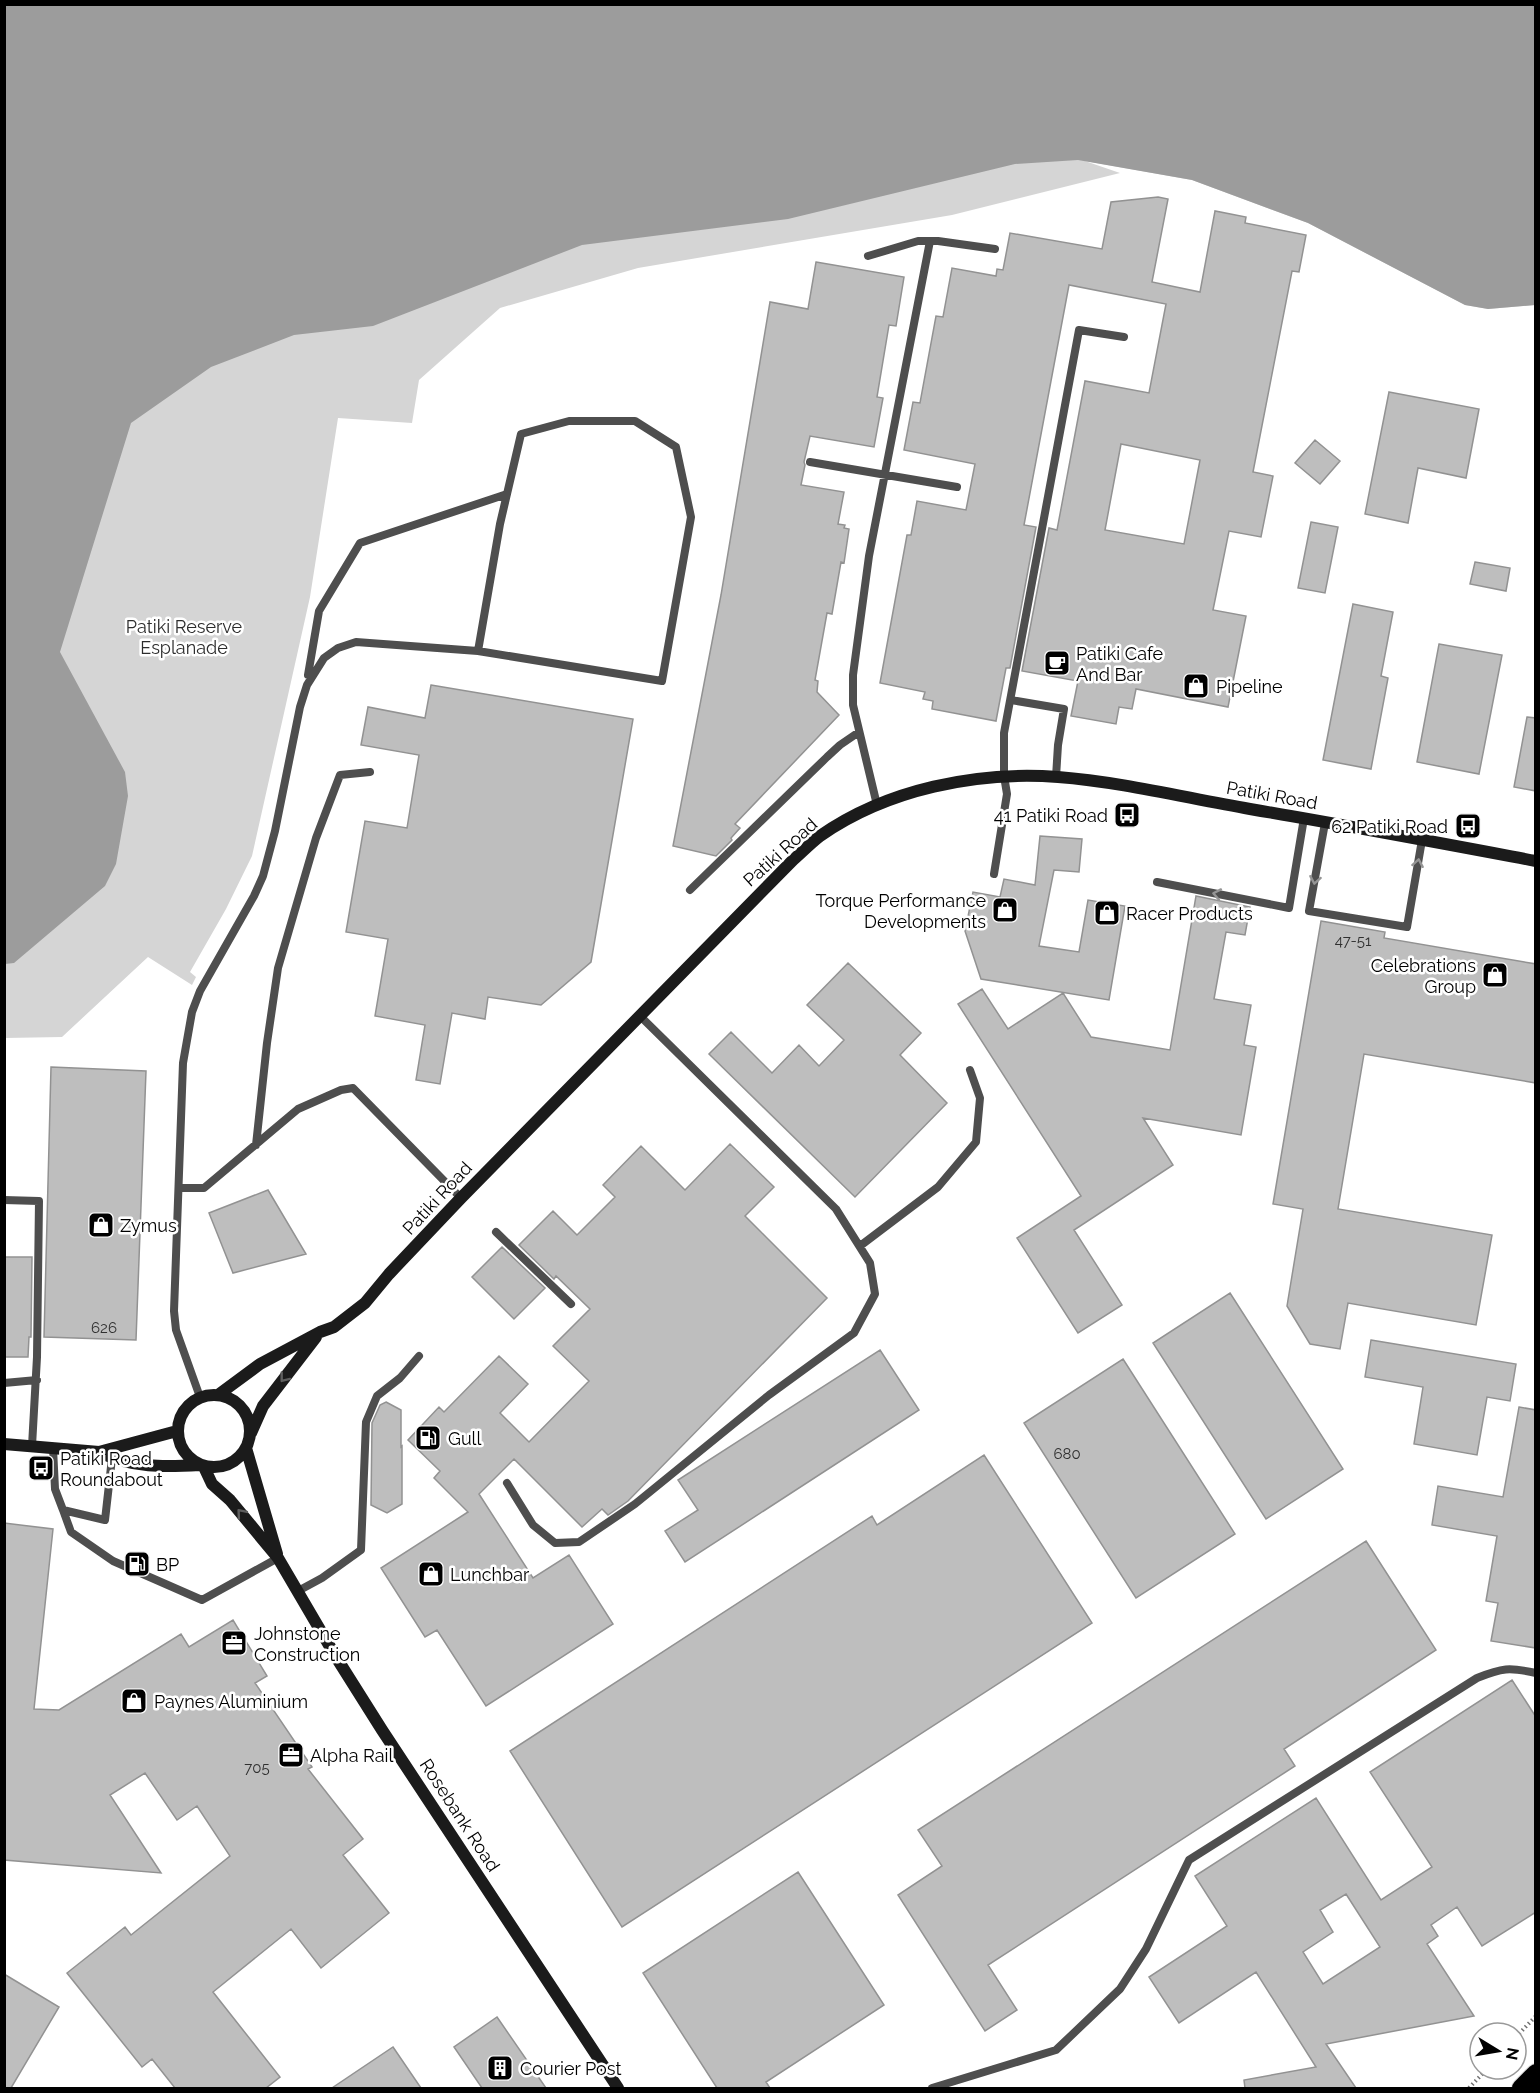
<svg xmlns="http://www.w3.org/2000/svg" width="1540" height="2093" font-family="Raleway,sans-serif">
  <style>
    .green { fill: #d5d5d5 }
    .water { fill: #9c9c9c }
    .building { fill: #bebebe; stroke: #929292; stroke-width: 1.5; fill-rule: evenodd }
    .lines { fill: none; stroke-linecap: round; stroke-linejoin: round }
    .highway-casing { stroke: #dbdbdb; stroke-width: 20 }
    .path { stroke: #707070; stroke-width: 4; stroke-dasharray: 1.5 3; stroke-linecap: butt }
    .lane { stroke: #4e4e4e; stroke-width: 8 }
    .secondary { stroke: #1b1b1b; stroke-width: 12 }
    .highway { stroke: #000; stroke-width: 18 }
    .oneway { stroke: #959595 }
    .oneway2 { stroke: #5f5f5f }
    .labels { text-anchor: middle; dominant-baseline: central; stroke-width: 5; stroke-linejoin: round; paint-order: stroke }
    .number-label { font-size: 15px; fill: #303030 }
    .park-label { font-size: 18px; fill: #2c2c2c; stroke: #fff }
    .poi-label { font-size: 18px; fill: #000; stroke: #fff; text-anchor: start }
    .street-label { font-size: 18px; fill: #000; stroke: #fff }
  </style>
  <rect width="100%" height="100%" fill="#fff"/>
  <path class="green" d="M4,5H1535V305L1488,309L1465,305L1308,223L1192,180L1085,161L1120,173L952,215L638,268L500,308L419,380L412,423L338,418L310,597L252,856L226,909L190,972L196,977L192,985L148,957L62,1037L5,1038Z"/>
  <path class="water" d="M4,5H1535V305L1488,309L1465,305L1308,223L1192,180L1078,160L1015,164L788,219L582,245L373,326L294,335L211,367L131,423L60,652L125,772L128,796L116,864L105,886L14,963L5,964Z"/>
  <path class="building" d="M1158,197L1168,199L1152,282L1200,292L1215,211L1246,217L1245,223L1306,235L1299,272L1292,271L1253,472L1273,476L1261,537L1229,531L1213,610L1246,616L1228,707L1136,689L1132,709L1119,707L1116,724L1071,716L1078,681L1022,671L1049,528L1057,530L1085,381L1149,393L1166,304L1069,285L1024,525L1036,527L1010,668H1006L996,721L932,709L933,701L923,699L925,692L880,683L907,535H911L917,501L966,510L975,464L904,450L913,402L920,403L936,316L943,317L952,268L996,276L997,269L1003,270L1010,233L1102,249L1111,202ZM1121,444L1200,460L1184,544L1105,530Z
    M816,262L904,277L896,326L889,325L877,397L883,398L874,447L810,436L804,462L805,465L801,485L844,492L838,524L845,525L844,528L849,529L844,563L841,562L832,614L827,613L815,680L818,681L817,692L839,715L735,824L740,828L731,838L732,840L716,856L673,846L721,595L770,302L808,309Z
    M1389,392L1479,409L1466,478L1418,468L1408,523L1365,514Z
    M1315,440L1340,461L1320,484L1295,463Z
    M1311,522L1338,527L1325,593L1298,588Z
    M1475,562L1510,568L1506,591L1470,584Z
    M1353,604L1393,612L1381,676L1388,678L1371,769L1323,760Z
    M1439,644L1502,655L1479,774L1417,762Z
    M431,685L633,719L591,962L541,1005L488,997L485,1019L452,1013L440,1084L416,1080L425,1025L375,1016L388,939L346,932L365,821L407,828L419,755L361,745L368,707L425,718Z
    M1527,717L1536,718V791L1514,787Z
    M1040,836L1082,839L1079,872L1054,870L1039,946L1079,952L1088,900L1125,906L1109,1000L981,979L965,931L973,892L1000,897L1004,879L1035,885Z
    M1196,896L1250,907L1245,935L1226,932L1214,999L1251,1005L1244,1045L1256,1047L1241,1135L1143,1118L1173,1165L1074,1230L1122,1305L1078,1333L1017,1238L1081,1196L958,1004L982,989L1008,1029L1063,993L1091,1037L1170,1050Z
    M1321,921L1385,932L1384,938L1536,964V1083L1364,1054L1338,1209L1492,1235L1476,1325L1348,1303L1340,1349L1310,1344L1287,1306L1303,1209L1273,1204Z
    M848,963L921,1033L900,1055L947,1103L855,1197L709,1054L731,1032L772,1073L799,1045L819,1066L844,1040L807,1005Z
    M51,1067L146,1071L136,1340L44,1337Z
    M730,1144L774,1187L745,1216L827,1298L628,1501L608,1515L602,1509L582,1527L514,1459L479,1494L533,1578L569,1555L613,1624L486,1706L437,1630L425,1637L381,1568L468,1512L434,1478L440,1471L408,1440L439,1407L444,1412L499,1356L528,1384L500,1413L529,1442L589,1381L553,1346L590,1309L556,1276L554,1279L519,1245L553,1211L577,1235L615,1197L603,1185L641,1146L685,1190Z
    M268,1190L306,1254L233,1273L209,1213Z
    M502,1247L545,1288L514,1319L472,1277Z
    M4,1257H32L31,1337H29L28,1357H4Z
    M1230,1293L1343,1469L1266,1519L1153,1343Z
    M1371,1340L1516,1364L1510,1401L1487,1397L1477,1455L1414,1444L1423,1387L1365,1377Z
    M880,1350L919,1410L685,1562L665,1531L698,1510L678,1480Z
    M1123,1359L1235,1534L1136,1598L1024,1423Z
    M386,1402L401,1410V1447L402,1446V1504L387,1513L371,1505L372,1423L380,1405Z
    M1519,1407L1536,1410V1648L1491,1641L1498,1603L1486,1601L1497,1536L1432,1525L1438,1486L1503,1497Z
    M984,1455L1092,1623L622,1927L510,1751L872,1516L877,1525Z
    M4,1523L53,1529L34,1709L59,1710L181,1634L189,1647L233,1620L267,1676L255,1683L312,1767L308,1769L363,1839L343,1855L389,1913L321,1968L291,1929L213,1992L280,2077L266,2088H175L152,2059L142,2067L67,1973L125,1927L131,1935L230,1856L197,1806L177,1820L145,1773L110,1795L161,1873L4,1860Z
    M1366,1541L1436,1650L1284,1749L1295,1766L988,1965L1017,2010L985,2031L898,1895L942,1866L918,1830Z
    M1512,1680L1536,1717V1912L1482,1946L1457,1907L1431,1925L1438,1936L1427,1944L1474,2016L1326,2044L1356,2088H1245L1244,2080L1316,2067L1256,1972L1179,2023L1149,1977L1227,1926L1195,1876L1316,1798L1381,1900L1432,1867L1370,1772ZM1346,1894L1380,1947L1323,1984L1303,1952L1333,1932L1320,1910Z
    M798,1872L884,2005L766,2082L770,2088H717L643,1973Z
    M4,1974L59,2007L11,2088H4Z
    M497,2017L546,2088H482L454,2047Z
    M393,2047L421,2088H332Z"/>
  <g class="lines">
    <g class="highway-casing">
      <path id="highway" d="M1521,2088L1536,2073"/>
    </g>
    <path class="path" d="M1516,2037L1536,2016
      M1469,2088L1487,2069"/>
    <path class="lane" d="M868,256L918,241H938L995,249
      M810,462L957,487
      M308,675L319,611L360,543L507,494
      M1011,700L1064,709L1058,745L1056,777
      M877,805L853,705V675L869,556L930,241
      M1325,823L1309,911L1407,927L1422,840
      M994,874L1007,794L1004,776V733L1079,330L1124,337
      M1157,882L1289,908L1304,818
      M690,890L827,757L840,745L859,732
      M256,1145L267,1043L278,968L316,838L340,775L370,772
      M179,1188H204L298,1109L341,1090L353,1088L461,1198
      M4,1200L39,1201L37,1357L32,1446
      M496,1232L571,1304
      M860,1246L938,1187L976,1142L980,1098L970,1070
      M4,1383L37,1380
      M200,1397L176,1330L174,1311L183,1063L192,1012L200,991L254,896L263,876L275,831L300,707L307,685L324,658L338,648L356,642L478,651L662,681L691,517L676,447L635,421H569L521,434L500,524L478,651
      M53,1448L55,1489L63,1510L105,1520L112,1458
      M507,1483L533,1525L555,1543L579,1542L635,1504L769,1395L854,1333L875,1294L870,1263L836,1209L640,1016
      M63,1510L71,1532L113,1561L202,1600L278,1558
      M298,1591L322,1578L361,1550L366,1422L377,1396L400,1378L419,1356
      M932,2088L1056,2050L1120,1989L1146,1949L1189,1860L1477,1678C1502,1668 1509,1667 1536,1673"/>
    <path class="secondary" d="M178 1431a36 36 0 1 1 72 0a36 36 0 1 1-72 0Z
      M218,1395L260,1364L320,1332L334,1327L365,1303L389,1274L461,1198L793,860C802,852 811,843 820,836C887,789 977,771 1058,777C1122,782 1186,798 1250,809C1345,825 1440,843 1536,861
      M251,1433L263,1406L316,1337
      M4,1444L99,1452L177,1431
      M246,1448L277,1554
      M99,1452C133,1468 163,1467 200,1465
      M204,1467L212,1484L230,1500L278,1558L336,1657L382,1730L618,2088"/>
    <use href="#highway" class="highway"/>
  </g>
  <defs><path id="oneway-chevron" d="M-2-3.5L2.5 0L-2 3.5" fill="none" stroke-width="1.6" stroke-linecap="round" stroke-linejoin="round" transform="scale(1.5)"/></defs>
  <g class="oneway">
    <use href="#oneway-chevron" transform="translate(1418 863) rotate(-80)"/>
    <use href="#oneway-chevron" transform="translate(1315 880) rotate(100)"/>
    <use href="#oneway-chevron" transform="translate(1217 894) rotate(-169)"/>
  </g>
  <g class="oneway2">
    <use href="#oneway-chevron" transform="translate(284 1378) rotate(128)"/>
    <use href="#oneway-chevron" transform="translate(241 1513) rotate(-130)"/>
  </g>
  <defs>
    <g id="cafe-square" transform="scale(1.35)"><rect x="-9" y="-9" width="18" height="18" rx="4" fill="#000" stroke="#fff"/><path d="M-5.5-4.5H6V0H3Q3 3.5 0 3.5H-2.5Q-5.5 3.5-5.5 0ZM3-3.2v2h1.7v-2ZM-6 4.5H4V6H-6Z" fill="#fff"/></g>
    <g id="shop-square" transform="scale(1.35)"><rect x="-9" y="-9" width="18" height="18" rx="4" fill="#000" stroke="#fff"/><path d="M-5-2.5h2.3a2.7 3.5 0 0 1 5.4 0H5L5.5 6h-11ZM-1.5-2.5h3a1.5 2.3 0 0 0-3 0Z" fill="#fff"/></g>
    <g id="bus-square" transform="scale(1.35)"><rect x="-9" y="-9" width="18" height="18" rx="4" fill="#000" stroke="#fff"/><path d="M-5-6H5V4H4V6H2V4H-2V6H-4V4H-5ZM-3.5-4V0h7V-4ZM-3.5 1.2v1.5H-2V1.2ZM2 1.2v1.5H3.5V1.2Z" fill="#fff"/></g>
    <g id="fuel-square" transform="scale(1.35)"><rect x="-9" y="-9" width="18" height="18" rx="4" fill="#000" stroke="#fff"/><path d="M-5.5-6h7V0h2V4h1.3V-2.5L3-4.5l.8-.8L6-3V5H2.5V1h-1V6h-7ZM-4.2-4.7v3.2H.2V-4.7Z" fill="#fff"/></g>
    <g id="office-square" transform="scale(1.35)"><rect x="-9" y="-9" width="18" height="18" rx="4" fill="#000" stroke="#fff"/><path d="M-6-3h4V-5.5h4V-3h4V5H-6ZM-1-4.5V-3h2v-1.5ZM-6 0V1H6V0Z" fill="#fff"/></g>
    <g id="building-square" transform="scale(1.35)"><rect x="-9" y="-9" width="18" height="18" rx="4" fill="#000" stroke="#fff"/><path d="M-4-6H4V6H1V3H-1V6H-4ZM-2.5-4.3h1.7v1.8h-1.7ZM.8-4.3h1.7v1.8H.8ZM-2.5-1h1.7V.8h-1.7ZM.8-1h1.7V.8H.8Z" fill="#fff"/></g>
  </defs>
  <g fill-rule="evenodd">
    <use href="#cafe-square" x="1057" y="663"/>
    <use href="#shop-square" x="1196" y="686"/>
    <use href="#bus-square" x="1127" y="815"/>
    <use href="#bus-square" x="1468" y="826"/>
    <use href="#shop-square" x="1005" y="910"/>
    <use href="#shop-square" x="1107" y="913"/>
    <use href="#shop-square" x="1495" y="975"/>
    <use href="#shop-square" x="101" y="1225"/>
    <use href="#fuel-square" x="428" y="1438"/>
    <use href="#bus-square" x="41" y="1468"/>
    <use href="#fuel-square" x="137" y="1564"/>
    <use href="#shop-square" x="431" y="1574"/>
    <use href="#office-square" x="234" y="1643"/>
    <use href="#shop-square" x="134" y="1701"/>
    <use href="#office-square" x="291" y="1755"/>
    <use href="#building-square" x="500" y="2068"/>
  </g>
  <g class="labels">
    <g class="number-label">
      <text x="1353" y="941">47-51</text>
      <text x="104" y="1328">626</text>
      <text x="1067" y="1454">680</text>
      <text x="257" y="1768">705</text>
    </g>
    <g class="park-label">
      <text x="184" y="626">Patiki Reserve<tspan x="184" dy="21">Esplanade</tspan></text>
    </g>
    <g class="poi-label">
      <text x="1076" y="653">Patiki Cafe<tspan x="1076" dy="21">And Bar</tspan></text>
      <text x="1216" y="686">Pipeline</text>
      <text x="1108" y="815" text-anchor="end">41 Patiki Road</text>
      <text x="1448" y="826" text-anchor="end">62 Patiki Road</text>
      <text x="986" y="900" text-anchor="end">Torque Performance<tspan x="986" dy="21">Developments</tspan></text>
      <text x="1126" y="913">Racer Products</text>
      <text x="1476" y="965" text-anchor="end">Celebrations<tspan x="1476" dy="21">Group</tspan></text>
      <text x="120" y="1225">Zymus</text>
      <text x="448" y="1438">Gull</text>
      <text x="60" y="1458">Patiki Road<tspan x="60" dy="21">Roundabout</tspan></text>
      <text x="156" y="1564">BP</text>
      <text x="450" y="1574">Lunchbar</text>
      <text x="254" y="1633">Johnstone<tspan x="254" dy="21">Construction</tspan></text>
      <text x="154" y="1701">Paynes Aluminium</text>
      <text x="310" y="1755">Alpha Rail</text>
      <text x="520" y="2068">Courier Post</text>
    </g>
    <g class="street-label">
      <text transform="translate(1272 795) rotate(10)">Patiki Road</text>
      <text transform="translate(780 852) rotate(-42)">Patiki Road</text>
      <text transform="translate(437 1198) rotate(-47)">Patiki Road</text>
      <text transform="translate(460 1815) rotate(57)">Rosebank Road</text>
    </g>
  </g>
  <rect width="1540" height="2093" fill="none" stroke="#000000" stroke-width="12"/>
  <g transform="translate(1498 2051) rotate(101)"><circle r="28" fill="#ffffff" stroke="#999999" stroke-width="1.5"/>
  <path d="M0-4.5L10 22L0 15L-10 22Z" fill="#000000"/>
  <text y="-9" font-size="16" font-weight="bold" text-anchor="middle" fill="#000000">N</text>
  </g>
</svg>
